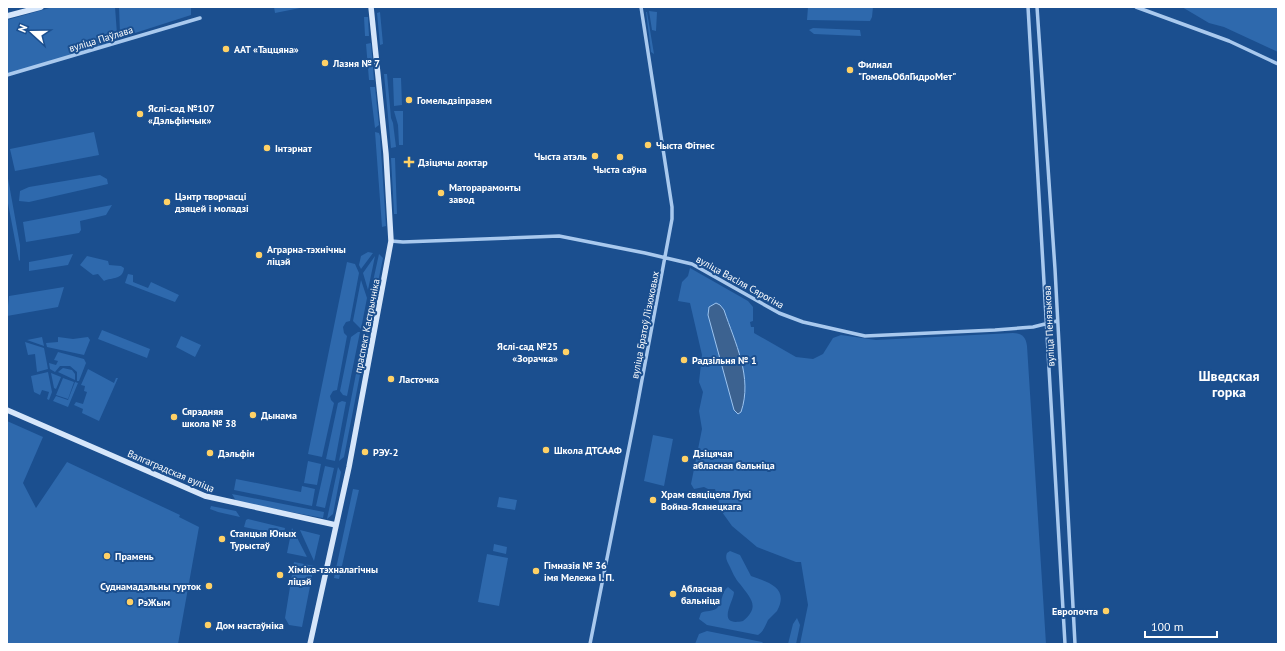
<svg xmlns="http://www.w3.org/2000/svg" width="1285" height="651" font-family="'PT Sans',sans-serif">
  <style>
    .green { fill: #2e69ad }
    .water { fill: #3c6290; stroke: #9cc4f0 }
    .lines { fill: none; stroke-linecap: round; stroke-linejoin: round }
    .street { stroke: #a9c9ee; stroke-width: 3.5 }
    .secondary { stroke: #d6e6fa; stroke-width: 5.5 }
    .poi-dot { fill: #ffd166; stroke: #1b4f8f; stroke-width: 1.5 }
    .labels { text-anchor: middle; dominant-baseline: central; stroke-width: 4; stroke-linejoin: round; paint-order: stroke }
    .street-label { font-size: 10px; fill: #fff; stroke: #1b4f8f }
    .poi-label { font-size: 10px; font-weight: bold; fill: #fff; stroke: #1b4f8f; text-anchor: start }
    .district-label { font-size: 14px; font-weight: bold; fill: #fff; stroke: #1b4f8f }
  </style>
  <rect width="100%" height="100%" fill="#1b4f8f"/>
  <path class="green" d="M53,7H115L117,34L110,37L108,44L7,75V20Z
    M119,7H191V15L135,33L129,31L120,33Z
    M274,7H300V8L275,13Z
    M808,7H873L872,17L870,21L807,20Z
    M1182,7H1278V52L1224,27L1209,23Z
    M649,11L657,12L656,31L652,30Z
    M380,12L383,44L380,45L377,13Z
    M646,12H647L654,54L651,52Z
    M364,17H368L369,36H365Z
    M813,28L860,30L861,36L814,34L809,30Z
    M371,43L374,80H369L366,44Z
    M384,74H387L391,118L393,123L396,147L391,148Z
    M393,78H401L402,105L394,106Z
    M370,87H375L379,125L375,128Z
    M394,111H403V145H399L398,125Z
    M94,132L99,155L15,171L10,149Z
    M375,132L379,133L380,136L386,226L382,227Z
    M391,158H395L397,214H394Z
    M7,173L20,245V260L19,261L7,198Z
    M100,175L107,179L108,184L29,202L19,201L20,191L29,187Z
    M112,205L106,215L80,221L81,230L79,233L26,242L23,222Z
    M368,252L373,253L361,269L359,265L361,256Z
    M73,254L68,265L29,271V262Z
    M379,254L383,258L375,297L370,295Z
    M87,256L108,261L109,265L121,266L124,268C123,280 112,277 104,281L98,274L93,275L80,265Z
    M375,256L368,290L363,273Z
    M347,262L355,264L359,273L350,321L346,322L343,327L344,333L347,336L337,390L333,391L330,396L331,400L334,403L322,457L308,454Z
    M690,268L748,301L753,307V321L750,322L751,327H754V333L796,357L813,359L823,354L833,338L841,335L876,340L1013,333C1022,333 1026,337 1027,346L1046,644H800L808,605L801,562H796L757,547L732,526L722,512L715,489H708L704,487L694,489L691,484L702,429L699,411L703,392L699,382L702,355L690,303L678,301L682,282L688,276Z
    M128,274L133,275V282L148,288L151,282L179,295L175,302L125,283Z
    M361,280L367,298L361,329L353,321Z
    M64,287L58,307L7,316L9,296Z
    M366,316L371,317L367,343H362Z
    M102,330L150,349L147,358L98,339Z
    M358,332H360L347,396L343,395L340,391L351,337Z
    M181,336L201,345L195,357L176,347Z
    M42,337L44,346L27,340Z
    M58,337L73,339L88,337L90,340L84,355L47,347L46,343L58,342Z
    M25,342L44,348L48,369L37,372L35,354L28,355Z
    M361,348L365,349L344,457L339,461Z
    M58,352L84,359L86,363L79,381H77V372L70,366H60L55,372L50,369L49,363L56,365L58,361L54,360Z
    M63,368L72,370L75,374V380L58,372Z
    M88,369L114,383L116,378H118L99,421L82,413L83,409L74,405L76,402L83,404L87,392L84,391L85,386L81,385Z
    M48,372L52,392L49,400L47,399L49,392L42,390L40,395L34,392L31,376Z
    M51,373L61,377L56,389L54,388Z
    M63,378L74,382L68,399L56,395Z
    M75,382L78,383L68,407L53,401L56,396L68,400Z
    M342,401L346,402L335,461L326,459L338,403Z
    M7,421L43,437L23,483L36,508L67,462L180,515L179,517L199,527L178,644H7Z
    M653,435L673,439L664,486L644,481Z
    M308,461L321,464L317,485L304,483Z
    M325,466L334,468L325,508L316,506Z
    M338,467L341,472L333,514L327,519Z
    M236,479L301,492L302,486L315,489L312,506L234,490Z
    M353,489L359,490L339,579L334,578Z
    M232,494L324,512L323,518L243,503L236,501Z
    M499,497L517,500L515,510L497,507Z
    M211,506L236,511L240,517L218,512L210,509Z
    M248,519L285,528L284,535L244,527L246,520Z
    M292,528L307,557L287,553Z
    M300,530L320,535L314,561Z
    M494,544L507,547L506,554L493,551Z
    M730,551L740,555L751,576C767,582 790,587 777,611C774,614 771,617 768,620C765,626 764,631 758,635L707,625L699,619L701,613C706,610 713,612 717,608C723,602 721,592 728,587L734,592C734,601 715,627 743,621C761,606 750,598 740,584C735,579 732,571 729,565C727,561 725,558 727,553Z
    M487,554L508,558L499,606L478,602Z
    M294,562L314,566L302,627L289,625L285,618Z
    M797,618L800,625L796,644H788L793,624Z
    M707,631L762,642L764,644H695L699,634Z"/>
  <path class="water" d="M716,303L720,305L724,310C735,343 753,377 741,412L738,414L734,410L708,315L709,307Z"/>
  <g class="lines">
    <path class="street" d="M1028,7L1065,644
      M1037,7L1055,269L1075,644
      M1136,7L1229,41L1278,64
      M7,75L200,18
      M391,241L403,242L559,236L645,253L692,264L779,313L803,322L865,336L995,330L1033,327L1057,321
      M590,644L636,412L672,219V207L641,7"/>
    <path class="secondary" d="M7,16L41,7
      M7,410L205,496L336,525
      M310,644L349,467L391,241L386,154L371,7"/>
  </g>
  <g class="poi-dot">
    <circle cx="226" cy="49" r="4"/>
    <circle cx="325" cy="63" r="4"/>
    <circle cx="850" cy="70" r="4"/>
    <circle cx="409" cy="100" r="4"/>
    <circle cx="140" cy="114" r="4"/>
    <circle cx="648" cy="145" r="4"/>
    <circle cx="267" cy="148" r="4"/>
    <circle cx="595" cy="156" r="4"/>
    <circle cx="620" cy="157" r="4"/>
    <path d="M407 156h4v4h4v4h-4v4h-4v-4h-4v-4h4z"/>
    <circle cx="441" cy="193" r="4"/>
    <circle cx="167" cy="202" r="4"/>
    <circle cx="259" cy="255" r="4"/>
    <circle cx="566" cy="352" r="4"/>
    <circle cx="684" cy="360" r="4"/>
    <circle cx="391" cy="379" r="4"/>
    <circle cx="253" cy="415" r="4"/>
    <circle cx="174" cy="417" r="4"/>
    <circle cx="546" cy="450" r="4"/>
    <circle cx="365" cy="452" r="4"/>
    <circle cx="210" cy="453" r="4"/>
    <circle cx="685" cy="459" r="4"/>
    <circle cx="653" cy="500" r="4"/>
    <circle cx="222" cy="539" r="4"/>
    <circle cx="107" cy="556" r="4"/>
    <circle cx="536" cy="571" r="4"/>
    <circle cx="280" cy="575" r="4"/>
    <circle cx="209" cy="586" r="4"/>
    <circle cx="673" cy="594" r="4"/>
    <circle cx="130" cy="602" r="4"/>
    <circle cx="1106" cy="611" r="4"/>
    <circle cx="208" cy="625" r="4"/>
  </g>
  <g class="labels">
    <g class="street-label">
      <text transform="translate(101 39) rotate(-17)">вуліца Паўлава</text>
      <text transform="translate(740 282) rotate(29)">вуліца Васіля Сярогіна</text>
      <text transform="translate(645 325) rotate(-79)">вуліца Братоў Лізюковых</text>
      <text transform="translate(367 326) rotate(-79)">праспект Кастрычніка</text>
      <text transform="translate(1049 326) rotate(-93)">вуліца Пенязькова</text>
      <text transform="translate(171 471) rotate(23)">Валгаградская вуліца</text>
    </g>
    <g class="poi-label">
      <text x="234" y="49">ААТ «Таццяна»</text>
      <text x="333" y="63">Лазня № 7</text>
      <text x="858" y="64">Филиал<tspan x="858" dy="12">"ГомельОблГидроМет"</tspan></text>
      <text x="417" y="100">Гомельдзіпразем</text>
      <text x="148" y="108">Яслі-сад №107<tspan x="148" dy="12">«Дэльфінчык»</tspan></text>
      <text x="656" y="145">Чыста Фітнес</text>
      <text x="275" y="148">Інтэрнат</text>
      <text x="587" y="156" text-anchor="end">Чыста атэль</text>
      <text x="418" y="162">Дзіцячы доктар</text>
      <text x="620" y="169" text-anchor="middle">Чыста саўна</text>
      <text x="449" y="187">Маторарамонты<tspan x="449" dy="12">завод</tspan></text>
      <text x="175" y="196">Цэнтр творчасці<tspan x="175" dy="12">дзяцей і моладзі</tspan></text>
      <text x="267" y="249">Аграрна-тэхнічны<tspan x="267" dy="12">ліцэй</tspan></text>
      <text x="558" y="346" text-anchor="end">Яслі-сад №25<tspan x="558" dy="12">«Зорачка»</tspan></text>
      <text x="692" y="360">Радзільня № 1</text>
      <text x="399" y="379">Ласточка</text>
      <text x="182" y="411">Сярэдняя<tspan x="182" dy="12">школа № 38</tspan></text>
      <text x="261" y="415">Дынама</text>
      <text x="554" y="450">Школа ДТСААФ</text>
      <text x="373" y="452">РЭУ-2</text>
      <text x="218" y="453">Дэльфін</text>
      <text x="693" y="453">Дзіцячая<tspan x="693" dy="12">абласная бальніца</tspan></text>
      <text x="661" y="494">Храм свяціцеля Лукі<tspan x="661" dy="12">Война-Ясянецкага</tspan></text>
      <text x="230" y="533">Станцыя Юных<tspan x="230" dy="12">Турыстаў</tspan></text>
      <text x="115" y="556">Прамень</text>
      <text x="544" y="565">Гімназія № 36<tspan x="544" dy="12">імя Мележа І. П.</tspan></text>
      <text x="288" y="569">Хіміка-тэхналагічны<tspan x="288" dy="12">ліцэй</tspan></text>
      <text x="201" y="586" text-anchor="end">Суднамадэльны гурток</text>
      <text x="681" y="588">Абласная<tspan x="681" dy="12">бальніца</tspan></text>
      <text x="138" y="602">РэЖым</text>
      <text x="1098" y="611" text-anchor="end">Европочта</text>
      <text x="216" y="625">Дом настаўніка</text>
    </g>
    <g class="district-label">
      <text x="1229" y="376">Шведская<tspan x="1229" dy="16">горка</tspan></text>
    </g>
  </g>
  <rect width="1285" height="651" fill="none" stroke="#ffffff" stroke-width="16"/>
  <g transform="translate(32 32) rotate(291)" stroke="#1b4f8f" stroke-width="3" paint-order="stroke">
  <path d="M0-3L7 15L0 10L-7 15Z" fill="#ffffff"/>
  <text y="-6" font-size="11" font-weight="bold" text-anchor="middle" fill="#ffffff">N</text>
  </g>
  <path d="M1145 631v6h72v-6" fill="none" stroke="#ffffff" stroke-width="2"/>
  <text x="1151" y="631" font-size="12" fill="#ffffff" stroke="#1b4f8f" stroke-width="3" paint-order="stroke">100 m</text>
</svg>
